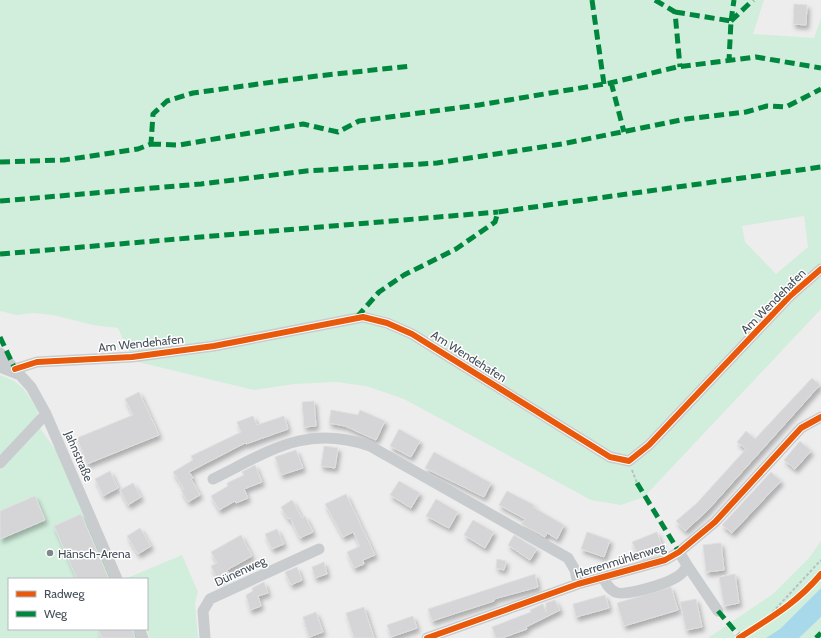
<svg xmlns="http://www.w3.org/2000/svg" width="821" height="638" font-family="Cabin,sans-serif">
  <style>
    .green { fill: #d1eddc; fill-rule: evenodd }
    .water { fill: #a7d9ea }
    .building { fill: #d5d5d7; stroke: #dfdfe0; filter: url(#shadow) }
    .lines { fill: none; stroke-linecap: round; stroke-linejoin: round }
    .path { stroke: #b6c2be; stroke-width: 2; stroke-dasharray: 3 2; stroke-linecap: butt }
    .minor { stroke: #c9ccce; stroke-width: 11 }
    .quiet { stroke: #00873e; stroke-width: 5; stroke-dasharray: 10 5; stroke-linecap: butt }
    .cycleway-casing { stroke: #fff; stroke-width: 8 }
    .cycleway { stroke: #e8590c; stroke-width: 6 }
    .poi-dot { fill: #80868d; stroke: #fff; stroke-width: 1.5 }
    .labels { text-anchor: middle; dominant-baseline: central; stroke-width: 3; stroke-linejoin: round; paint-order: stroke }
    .street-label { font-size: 12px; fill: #454f59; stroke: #fff }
    .poi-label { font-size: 12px; fill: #454f59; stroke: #fff; text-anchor: start }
  </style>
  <defs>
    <filter id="shadow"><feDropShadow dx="2.5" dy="4" stdDeviation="2" flood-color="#0004"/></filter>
  </defs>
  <rect width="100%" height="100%" fill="#eeeded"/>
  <path class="green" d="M0,0H764L753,34L814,38L821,18V309L644,497L621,505L591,500L404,399L366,386L336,382L294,384L254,390L138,362L128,350L118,328L93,325L53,315L34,313L17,315L0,311ZM804,216L808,247L776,274L745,242L742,226Z
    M0,375L14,381L23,388L38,410L37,424L57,452L114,579H9V629H135L139,638H0Z
    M821,541V588L780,629L766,638H744L730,623L773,594L809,558Z
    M182,555L198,592L195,603L198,638H150L146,629L147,579H125Z
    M821,617V638H799Z
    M726,626L738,638H708Z"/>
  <path class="water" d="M821,588V617L799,638H766L780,629Z"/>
  <path class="building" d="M794,4L807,5L806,25L793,24Z
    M812,378L820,385L707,511L685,531L676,521L697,503L746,449L737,442L746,431L755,439Z
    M139,392L159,435L87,464L77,438L133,415L125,399Z
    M314,401L316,426L304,427L302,402Z
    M331,410L358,415L360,410L385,421L376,440L345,426L329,423Z
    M253,416L257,425L284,416L288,429L246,444L245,443L189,472L193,478L191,479L200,495L188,502L181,490L184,489L173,472L193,460L191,456L241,432L237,422Z
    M399,429L420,441L411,457L390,446Z
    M800,441L811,451L795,469L784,460Z
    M324,446L338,448L335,468L321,466Z
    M296,450L303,468L281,475L275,457Z
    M434,452L491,483L484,497L425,468Z
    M255,465L262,482L244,489L248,498L236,503L235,501L219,510L211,496L228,486L227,483L244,475L242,472Z
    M110,471L118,488L103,496L95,479Z
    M771,472L781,481L732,533L722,525Z
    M399,481L420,493L411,508L390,495Z
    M133,483L141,497L128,505L120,490Z
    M507,491L534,505L533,507L564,525L557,539L547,533L545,537L521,524L525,519L499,505Z
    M346,494L375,555L363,560L364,564L354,568L347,552L360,546L353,532L343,537L325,504Z
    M35,496L45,520L0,539V511Z
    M436,499L458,512L449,528L426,516Z
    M292,500L302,518L305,516L313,532L300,538L290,518L288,519L281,507Z
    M81,514L109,579H77L54,526Z
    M473,520L494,532L485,548L464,535Z
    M140,528L151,546L138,554L127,536Z
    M277,529L284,544L272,549L265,534Z
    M587,532L610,540L604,557L581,549Z
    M657,532L662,546L638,555L632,542Z
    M241,535L252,556L227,570L229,574L218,580L211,566L217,563L211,552Z
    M514,535L537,549L530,560L508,545Z
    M721,543L724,570L706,572L703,545Z
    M497,559L506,561L504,570L496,568Z
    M324,562L327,574L315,578L312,567Z
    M297,567L302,580L291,585L285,572Z
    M535,574L538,587L494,599V601L432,621L428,609Z
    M735,574L739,603L724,606L719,577Z
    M264,582L268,593L258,596L261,606L250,610L246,595L253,591L252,588Z
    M671,587L678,610L624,626L617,603Z
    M605,595L609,608L576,617L573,604Z
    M696,599L702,627L686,630L680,602Z
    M555,600L560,610L526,627L527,629L502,638H496L492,627L531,612L530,610L543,604L546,612V603Z
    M364,607L374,638H354L346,613Z
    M316,612L323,632L309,637L303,617Z
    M413,616L417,628L391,637L387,625Z
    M98,629H132L135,638H102Z"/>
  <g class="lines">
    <path class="path" d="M632,470L637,483
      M741,637L771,614L821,560"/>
    <path class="minor" d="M0,353L31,387L46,414L117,579
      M0,367L18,374
      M15,369L37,362L132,357L214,346L363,317L387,323L412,334L610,457L629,461L649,445L790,296L821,269
      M0,463L46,414
      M213,479C270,451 305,424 370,446L568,558L575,570L578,584
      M687,565L718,611
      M603,577C606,583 608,588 615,592C624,597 665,584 675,578C681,575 685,571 687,565L679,552
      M139,629L143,638
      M205,638L203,611L210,599L319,549
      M427,638L578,584L665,560L679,552L715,522L801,428L821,417"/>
    <path class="quiet" d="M592,0L604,84
      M655,0L675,12L680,67
      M675,12L731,21L729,60
      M731,21L753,0
      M731,21L734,0
      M611,82L624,132
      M151,144L179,145L303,124L338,132L359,121L479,105L610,83L677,67L756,57L821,68
      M0,162L64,160L138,149L151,144L153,114L167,101L193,93L317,76L411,66
      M0,201L201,184L306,171L437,163L562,144L686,119L746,112L767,106L786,107L821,89
      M0,254L498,212
      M357,317L379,292L404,275L456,249L495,222L498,212L821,167
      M0,337L15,369
      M637,483L679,552
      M718,611L741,638
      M816,638L821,633"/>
    <g class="cycleway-casing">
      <path id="cycleway" d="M15,369L37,362L132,357L214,346L363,317L387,323L412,334L610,457L629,461L649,445L790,296L821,269
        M427,638L578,584L665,560L679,552L715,522L801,428L821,417
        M739,638C770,618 797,603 821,574"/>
    </g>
    <use href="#cycleway" class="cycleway"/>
  </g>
  <circle class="poi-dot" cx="50" cy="553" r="4"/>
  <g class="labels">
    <g class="street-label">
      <text transform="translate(773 301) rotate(-45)">Am Wendehafen</text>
      <text transform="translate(141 343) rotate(-6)">Am Wendehafen</text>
      <text transform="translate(469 356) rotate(32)">Am Wendehafen</text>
      <text transform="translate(79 456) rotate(67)">Jahnstraße</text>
      <text transform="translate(620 560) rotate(-17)">Herrenmühlenweg</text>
      <text transform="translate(240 571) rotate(-25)">Dünenweg</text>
    </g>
    <g class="poi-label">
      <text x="58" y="553">Hänsch-Arena</text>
    </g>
  </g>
  <rect x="8" y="578" width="140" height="52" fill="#ffffff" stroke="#b5b9bd"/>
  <rect x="16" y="591" width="20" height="6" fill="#e8590c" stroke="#b5b9bd"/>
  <text x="44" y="598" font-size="12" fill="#454f59">Radweg</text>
  <rect x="16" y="611" width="20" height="6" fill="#00873e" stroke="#b5b9bd"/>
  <text x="44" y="618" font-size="12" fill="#454f59">Weg</text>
</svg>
